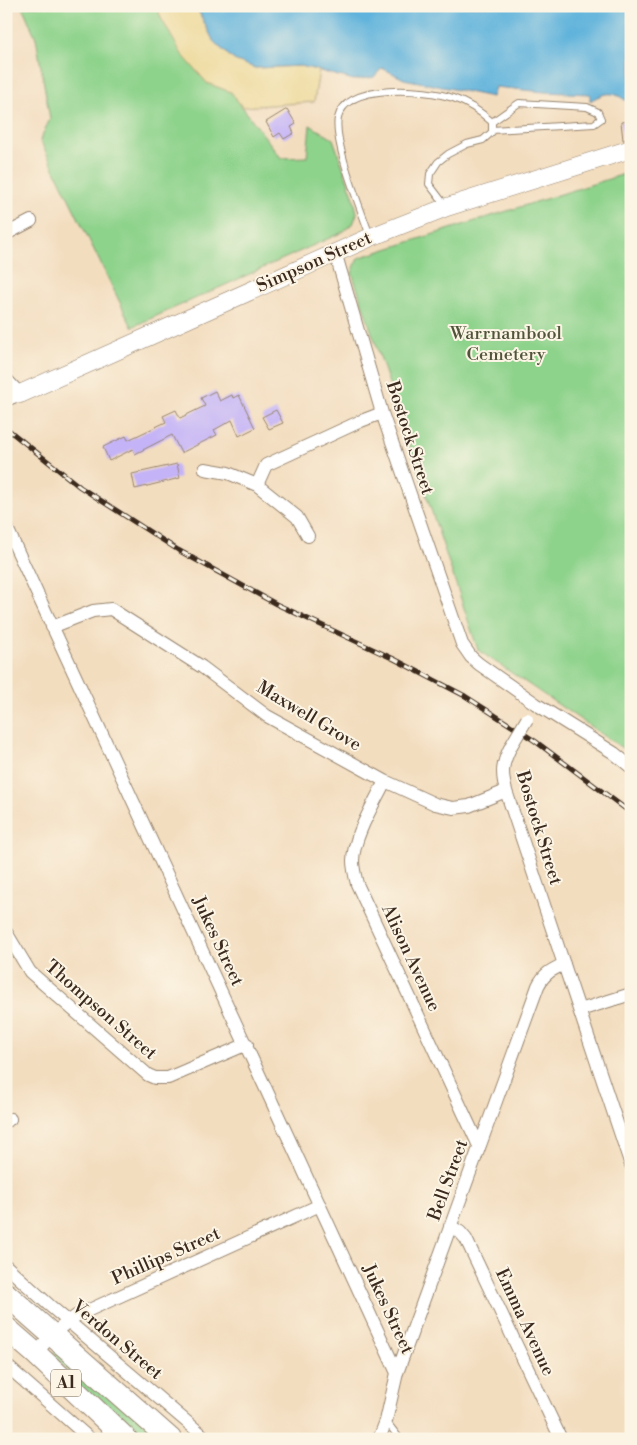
<svg xmlns="http://www.w3.org/2000/svg" width="637" height="1445" font-family="'Libre Bodoni',serif">
  <style>
    .green { fill: #8ed38c; stroke: #647e55 }
    .sand { fill: #eeda9e; stroke: #94825e }
    .water { fill: #61b3dc; stroke: #4e6e7d }
    .building { fill: #c4b3f7 }
    .lines { fill: none; stroke-linecap: round; stroke-linejoin: round }
    .lane-casing { stroke: #97846e; stroke-width: 8 }
    .street-casing { stroke: #97846e; stroke-width: 14 }
    .secondary-casing { stroke: #97846e; stroke-width: 19 }
    .highway-casing { stroke: #97846e; stroke-width: 24 }
    .lane { stroke: #fff; stroke-width: 6 }
    .street { stroke: #fff; stroke-width: 12 }
    .secondary { stroke: #fff; stroke-width: 18 }
    .highway { stroke: #fff; stroke-width: 22 }
    .rail-casing { stroke: #3b2a1e; stroke-width: 5 }
    .rail { stroke: #fcf5e5; stroke-width: 3; stroke-dasharray: 9; stroke-linecap: butt }
    .street-bridge-casing { stroke: #97846e; stroke-width: 14; stroke-linecap: butt }
    .street-bridge { stroke: #fff; stroke-width: 12 }
    .labels { text-anchor: middle; dominant-baseline: central; stroke-width: 4; stroke-linejoin: round; paint-order: stroke }
    .shield { fill: #fcf5e5; stroke: #75675a; stroke-width: 1 }
    .shield-label { font-size: 16px; font-weight: bold; fill: #3b2a1e }
    .street-label { font-size: 18px; fill: #3b2a1e; stroke: #fcf5e5 }
    .park-label { font-size: 18px; fill: #50543a; stroke: #fcf5e5 }
  </style>
  <rect width="100%" height="100%" fill="#fcf5e5"/>
  <filter id="ink" filterUnits="userSpaceOnUse"><feTurbulence type="fractalNoise" baseFrequency=".02" numOctaves="2"/><feDisplacementMap in="SourceGraphic" scale="10" xChannelSelector="R" yChannelSelector="G"/><feConvolveMatrix kernelMatrix="1 2 1 2 8 2 1 2 1" color-interpolation-filters="sRGB"/></filter>
  <filter id="wash" filterUnits="userSpaceOnUse"><feTurbulence type="fractalNoise" baseFrequency=".0096" numOctaves="4" result="noise"/><feDisplacementMap in="SourceGraphic" scale="20" xChannelSelector="R" yChannelSelector="G"/><feGaussianBlur stdDeviation="1.12" result="paint"/><feColorMatrix in="noise" values="0 0 0 0 0 0 0 0 0 0 0 0 0 0 0 0 0 1.4 0 .05"/><feComposite in="paint" operator="in"/></filter>
  <g filter="url(#wash)">
    <rect width="100%" height="100%" fill="#f3ddbf"/>
    <path class="green" d="M22,6H157L161,18L207,83L231,92L281,158L307,157L310,125L333,139L353,195L357,213L354,222L343,232L132,327L40,140L50,119L36,38Z
      M631,172V754L478,650L352,273L358,258Z
      M54,1352H59L170,1439H126L55,1357Z"/>
    <path class="sand" d="M157,6H196L214,42L234,60L255,68L301,66L319,70L314,102L242,107L231,92L207,83L181,53L161,18Z"/>
    <path class="water" d="M196,6H631V101C625,101 624,99 619,96C608,91 600,95 590,101V94L544,92L495,87L492,97L404,79L382,68L374,77L354,80L301,66L255,68L234,60L214,42Z"/>
    <g id="blocks">
      <path class="building" d="M287,109L296,124L291,127L294,133L284,139L280,133L274,137L266,122Z
        M631,121V139L623,140L621,122Z
        M215,391L220,401L232,395L233,398L239,395L255,428L239,436L232,420L214,430L217,435L181,453L172,435L135,454L133,449L109,461L103,447L126,436L128,440L166,422L163,416L176,410L180,418L205,406L201,398Z
        M276,410L283,423L269,429L262,417Z
        M177,464L180,478L135,489L132,474Z"/>
    </g>
  </g>
  <g filter="url(#ink)">
    <use href="#blocks" fill-opacity="0" stroke="#97846e" stroke-width="1"/>
    <g class="lines">
      <g class="lane-casing">
        <path id="lane" d="M492,122L519,103L587,107L598,112L601,119L594,124L492,130
          M370,236C361,209 333,143 338,118C346,82 426,89 453,98C468,103 480,111 492,122V132L483,140L467,144L448,154L438,162L430,174L429,184L445,205
          M386,1421L400,1439"/>
      </g>
      <g class="street-casing">
        <path id="street" d="M6,234L31,221
          M335,252L382,413L462,644L471,657L479,664L536,704L614,753L631,767
          M6,379L20,394L6,400
          M205,469L228,473L257,485
          M6,526L397,1373
          M308,536L297,517L257,485L266,465L361,421L382,413
          M52,627L93,611L111,609L202,667L267,716L385,781L435,804L453,808L469,806L506,791
          M511,746C502,764 501,772 506,791L631,1165
          M385,781C375,802 353,837 353,861C353,868 355,876 357,884L479,1146
          M6,932L30,972L148,1075L155,1078H168L247,1044
          M580,1010L631,994
          M6,1121L10,1119
          M450,1226L460,1232L466,1239L561,1439
          M6,1266L49,1305L207,1439
          M36,1354L52,1334L76,1316L320,1205
          M6,1365L90,1439
          M379,1439L386,1421L397,1373L538,986C544,973 552,970 564,964"/>
      </g>
      <g class="secondary-casing">
        <path id="secondary" d="M20,394L371,237L447,207L631,149"/>
      </g>
      <g class="highway-casing">
        <path id="highway" d="M6,1294L170,1439
          M6,1328L36,1354L126,1439"/>
      </g>
      <use href="#lane" class="lane"/>
      <use href="#street" class="street"/>
      <use href="#secondary" class="secondary"/>
      <use href="#highway" class="highway"/>
      <g class="rail-casing">
        <path id="rail" d="M6,428L80,487L178,550L276,604L394,659L465,696L535,741L631,813"/>
      </g>
      <use href="#rail" class="rail"/>
      <g class="street-bridge-casing">
        <path id="street-bridge" d="M511,746L527,719"/>
      </g>
      <use href="#street-bridge" class="street-bridge"/>
    </g>
  </g>
  <g class="labels">
    <rect class="shield" x="51" y="1369.5" width="30" height="27" rx="4"/>
    <g class="shield-label">
      <text x="66" y="1383">A1</text>
    </g>
    <g class="street-label">
      <text transform="translate(314 262) rotate(-24)">Simpson Street</text>
      <text transform="translate(410 438) rotate(72)">Bostock Street</text>
      <text transform="translate(309 716) rotate(31)">Maxwell Grove</text>
      <text transform="translate(539 828) rotate(73)">Bostock Street</text>
      <text transform="translate(218 941) rotate(65)">Jukes Street</text>
      <text transform="translate(411 958) rotate(65)">Alison Avenue</text>
      <text transform="translate(101 1010) rotate(41)">Thompson Street</text>
      <text transform="translate(448 1180) rotate(-70)">Bell Street</text>
      <text transform="translate(166 1256) rotate(-24)">Phillips Street</text>
      <text transform="translate(388 1309) rotate(65)">Jukes Street</text>
      <text transform="translate(525 1322) rotate(65)">Emma Avenue</text>
      <text transform="translate(117 1340) rotate(40)">Verdon Street</text>
    </g>
    <g class="park-label">
      <text x="506" y="333">Warrnambool<tspan x="506" dy="21">Cemetery</tspan></text>
    </g>
  </g>
  <rect width="637" height="1445" fill="none" stroke="#fcf5e5" stroke-width="25"/>
</svg>
